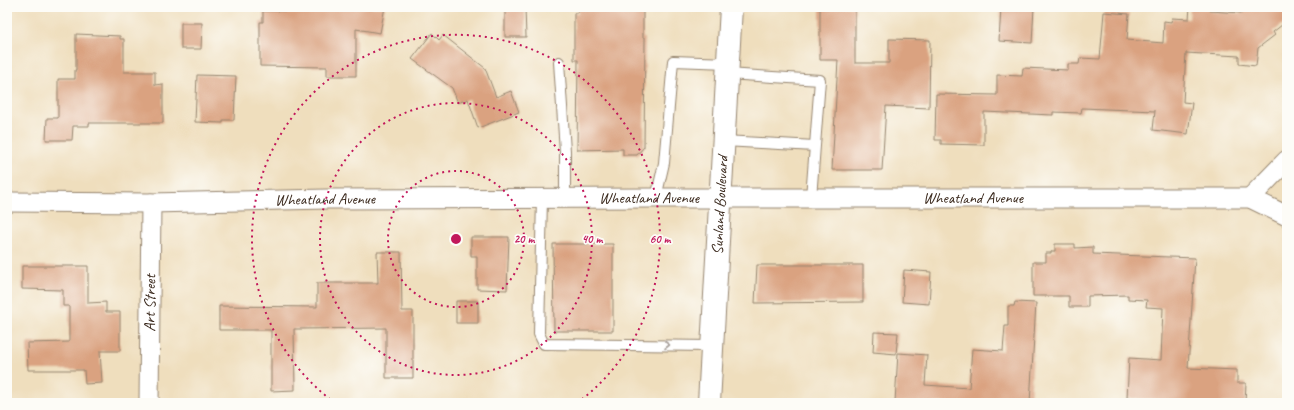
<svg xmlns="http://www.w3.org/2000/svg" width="1294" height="410" font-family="Caveat,sans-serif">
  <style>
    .building { fill: #daa280 }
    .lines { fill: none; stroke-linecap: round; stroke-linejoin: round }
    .service-casing { stroke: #95846e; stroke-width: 12 }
    .minor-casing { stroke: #95846e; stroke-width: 21 }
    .primary-casing { stroke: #95846e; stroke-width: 24 }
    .service { stroke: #fff; stroke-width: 10 }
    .minor { stroke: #fff; stroke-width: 19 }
    .primary { stroke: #fff; stroke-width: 22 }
    .oneway { stroke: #a79f9a }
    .ring { fill: none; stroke: #c2185b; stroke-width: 2; stroke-dasharray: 2 4 }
    .labels { text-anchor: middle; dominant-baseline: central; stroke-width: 3.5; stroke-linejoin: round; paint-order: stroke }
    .street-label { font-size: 16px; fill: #3b2a1e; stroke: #fdfcf7 }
    .centre { fill: #c2185b; stroke: #fdfcf7; stroke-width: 2 }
    .ring-label { font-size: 12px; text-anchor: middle; font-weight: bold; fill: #c2185b; stroke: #fdfcf7; stroke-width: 3.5; stroke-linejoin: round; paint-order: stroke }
  </style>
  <rect width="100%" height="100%" fill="#fdfcf7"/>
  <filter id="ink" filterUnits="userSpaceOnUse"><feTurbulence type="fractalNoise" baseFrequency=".025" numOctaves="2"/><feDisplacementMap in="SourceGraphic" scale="8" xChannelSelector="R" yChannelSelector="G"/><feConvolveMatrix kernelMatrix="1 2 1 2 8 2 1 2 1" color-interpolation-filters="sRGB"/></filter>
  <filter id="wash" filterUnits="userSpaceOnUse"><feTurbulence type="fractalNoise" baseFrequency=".012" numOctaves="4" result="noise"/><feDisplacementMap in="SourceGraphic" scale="16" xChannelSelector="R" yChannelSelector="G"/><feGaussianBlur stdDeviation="0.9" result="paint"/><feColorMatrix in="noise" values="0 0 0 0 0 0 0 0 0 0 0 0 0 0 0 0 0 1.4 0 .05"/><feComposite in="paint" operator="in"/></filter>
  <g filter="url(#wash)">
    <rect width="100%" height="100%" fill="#efdebd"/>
    <g id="blocks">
      <path class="building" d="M290,7H385L380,33L356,29V76H327V67L260,66V22H263V11H290Z
        M505,7H525L526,37H505Z
        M578,7H643V38H645L644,147L637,155H623V149L577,150L578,60H574V13H578Z
        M820,7H855V63H889V39L930,40L929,108L886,106L882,170H832L838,60H820Z
        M1001,7H1034L1032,43L999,41Z
        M1190,7L1210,8V11L1241,13L1249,7H1287V21L1273,32L1275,35L1258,48L1256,66L1239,64V56L1186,53L1183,102L1192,103L1188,134L1153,130L1155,111L1082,108L1081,113L1053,112V115L984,112V145L941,144V140H935L936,94L997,95V75L1022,76L1023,68L1068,70V64H1079L1080,58L1100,59L1104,12L1129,14L1127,40L1163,43L1164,21L1171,22L1172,18L1189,19Z
        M181,23H202L201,49H181Z
        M432,33L439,40L443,35L485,68L496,97L511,91L519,112L478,128L468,99L458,103L452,88L412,59Z
        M76,34L120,36V39H124V72H155V85L163,84V123H89V126H73L72,140H46L47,118H58V79H75V70H76Z
        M197,75L236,76L234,120H223V123L195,122Z
        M471,237H509L507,290L477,289V256H471Z
        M553,244H613V331H554Z
        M1055,244H1075V248L1093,247V254L1195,258L1188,368L1237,370V383H1246L1245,403H1160V400L1127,398L1129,358L1161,360L1163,308L1146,307L1147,300L1128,299V295L1088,296V307H1069V296H1033V262H1046V253H1051V251H1055Z
        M377,252H401L402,311H413V378H386V328L299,329H294L295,390L271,391V330H219V306L317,307V283H378Z
        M757,265H863V302L755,303Z
        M22,266H88V303L106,302V312H120V351H100L102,383L85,384L84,370H28L27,343L69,342V306H63V290L22,289Z
        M904,270L931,272L929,304L902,302Z
        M456,301H478V323H456Z
        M1015,302L1036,303L1030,403H915L895,402L898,353L927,355L925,385L969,388L972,349L1003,351L1005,326H1008V306H1014Z
        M874,332L898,333L896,354L873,352Z"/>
    </g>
  </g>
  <g filter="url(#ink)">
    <use href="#blocks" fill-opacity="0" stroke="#95846e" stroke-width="1"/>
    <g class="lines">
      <g class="service-casing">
        <path id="service" d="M559,62L565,151V198
          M728,74L820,80L811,198
          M724,141L815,146
          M542,198L539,334L544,344L712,346
          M656,198L664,163L673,61L728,63"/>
      </g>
      <g class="minor-casing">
        <g id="minor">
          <path d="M1250,198L1287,160"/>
          <path id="s1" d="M7,202L151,203L327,199L656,198H1250L1287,216"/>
          <path id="s2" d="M149,403L151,203"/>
        </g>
      </g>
      <g class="primary-casing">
        <g id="primary">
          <path id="s3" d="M709,403L731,7"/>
        </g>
      </g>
      <use href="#service" class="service"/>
      <use href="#minor" class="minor"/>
      <use href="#primary" class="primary"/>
    </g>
    <defs><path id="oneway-chevron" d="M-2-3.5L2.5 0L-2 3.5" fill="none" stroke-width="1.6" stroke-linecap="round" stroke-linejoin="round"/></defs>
    <use class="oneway" href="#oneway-chevron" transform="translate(667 345)"/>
  </g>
  <g class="ring">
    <circle cx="456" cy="239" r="68"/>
    <circle cx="456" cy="239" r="136"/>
    <path d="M335 403A204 204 0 1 1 577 403"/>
  </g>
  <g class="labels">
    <g class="street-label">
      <text stroke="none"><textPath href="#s1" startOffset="642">Wheatland Avenue</textPath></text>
      <text stroke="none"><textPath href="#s1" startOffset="966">Wheatland Avenue</textPath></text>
      <text stroke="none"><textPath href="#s1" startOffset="318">Wheatland Avenue</textPath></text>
      <text stroke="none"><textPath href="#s3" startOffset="198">Sunland Boulevard</textPath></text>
      <text stroke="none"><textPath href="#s2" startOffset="100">Art Street</textPath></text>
    </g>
  </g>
  <circle cx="456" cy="239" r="6" class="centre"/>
  <g class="ring-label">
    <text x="524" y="243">20 m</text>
    <text x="592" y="243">40 m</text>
    <text x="660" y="243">60 m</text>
  </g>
  <rect width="1294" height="410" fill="none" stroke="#fdfcf7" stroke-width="24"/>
</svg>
